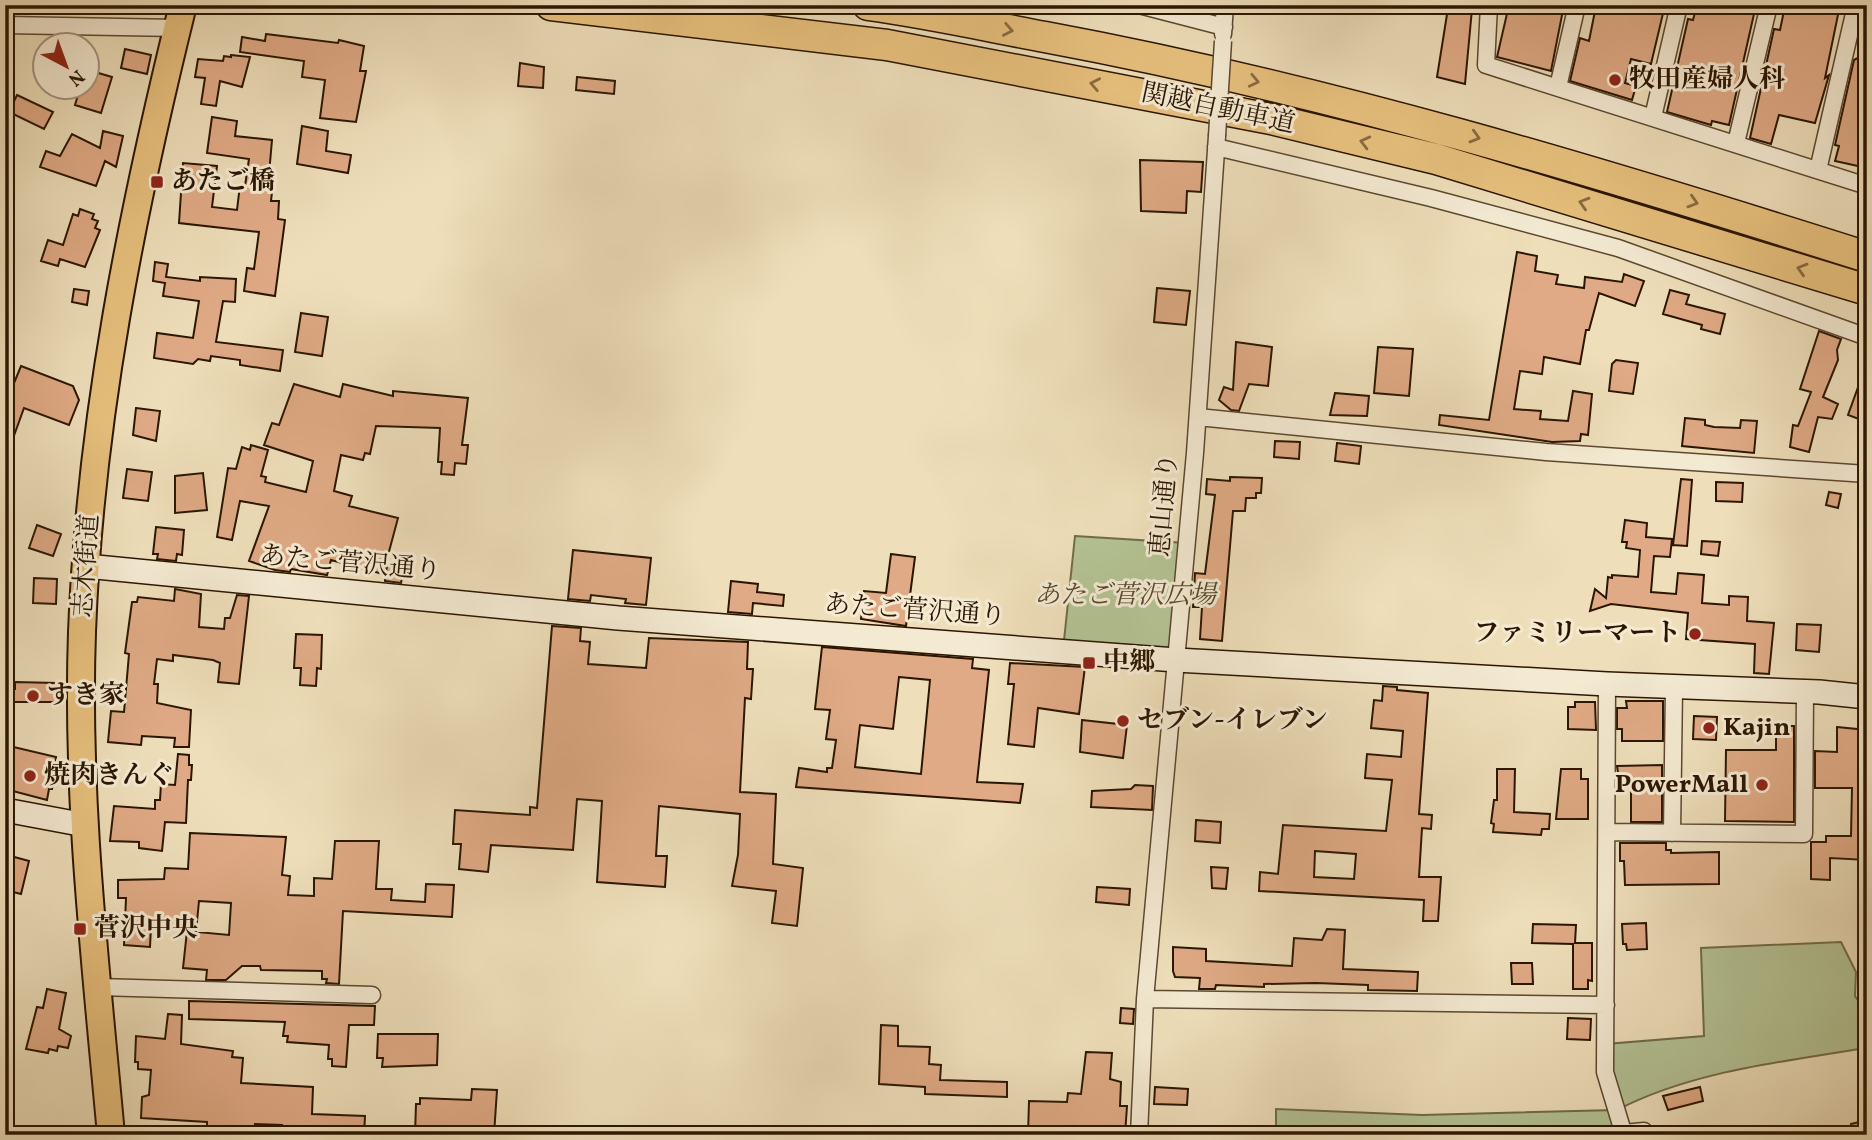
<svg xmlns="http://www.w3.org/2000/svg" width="1872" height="1140" font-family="Vollkorn,'Noto Serif JP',serif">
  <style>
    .green { fill: #b4c394; stroke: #706c4b; stroke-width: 2 }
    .building { fill: #dfaa85; stroke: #2c1602; stroke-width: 2; fill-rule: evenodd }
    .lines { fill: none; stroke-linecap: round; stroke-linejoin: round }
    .street-casing { stroke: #5c4830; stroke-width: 19 }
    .secondary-casing { stroke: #2c1602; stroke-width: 26 }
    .primary-casing { stroke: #2c1602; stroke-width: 30 }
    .highway-casing { stroke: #2c1602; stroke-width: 33 }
    .street { stroke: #f4ead2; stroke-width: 16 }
    .secondary { stroke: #f4ead2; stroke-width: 23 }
    .primary { stroke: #e7c07d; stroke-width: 26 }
    .highway { stroke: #e7c07d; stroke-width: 30 }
    .street-bridge-casing { stroke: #5c4830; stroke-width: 19; stroke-linecap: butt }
    .street-bridge { stroke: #f4ead2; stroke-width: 16 }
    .oneway { stroke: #8a6b40 }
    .poi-dot { fill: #8f2418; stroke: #f4ead2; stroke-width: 2.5 }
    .labels { text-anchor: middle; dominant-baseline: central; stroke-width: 6; stroke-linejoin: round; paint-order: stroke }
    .poi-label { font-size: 26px; font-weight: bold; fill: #2c1602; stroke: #f4ead2; text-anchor: start }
    .street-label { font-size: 26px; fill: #2c1602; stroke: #f4ead2 }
    .park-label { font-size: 26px; font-style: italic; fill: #554a2e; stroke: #f4ead2 }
  </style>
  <rect width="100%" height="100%" fill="#eedfba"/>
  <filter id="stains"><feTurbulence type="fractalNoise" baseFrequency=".00286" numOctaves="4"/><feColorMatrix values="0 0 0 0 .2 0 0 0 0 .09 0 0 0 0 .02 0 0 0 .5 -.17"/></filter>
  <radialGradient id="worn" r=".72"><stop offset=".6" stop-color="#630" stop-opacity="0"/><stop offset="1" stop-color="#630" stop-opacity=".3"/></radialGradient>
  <path class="green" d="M1075,536L1186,543L1176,660L1063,650Z
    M1841,942L1856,972L1855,996L1867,1014L1865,1048C1782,1062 1692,1071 1617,1110L1624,1135H1276V1109L1422,1115L1616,1110L1606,1044L1704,1036L1701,948Z"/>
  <path class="building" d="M1509,5H1564L1551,71L1497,57Z
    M1602,5H1665L1651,64L1631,59L1625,83L1636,86L1632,100L1570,81L1580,38L1589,41L1595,11L1601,12Z
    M1697,5H1756L1729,125L1712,121L1711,125L1667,112L1688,19L1693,20Z
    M1817,5H1840L1825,78L1829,75L1815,123L1779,115L1771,144L1750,138L1774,29L1780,30L1785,6L1815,13Z
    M1448,8L1472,9L1465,84L1437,77Z
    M266,34L338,43L339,40L364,46L360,71H366L356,122L320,118L325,80L302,77L304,61L240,52L242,37L265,41Z
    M125,49L151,55L147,74L121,68Z
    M1867,53V168L1835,161L1839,146L1835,145L1854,60Z
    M231,55L250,57L242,87L220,81L216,106L201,104L205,78L195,77L198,59L223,61L224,56L231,57Z
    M520,63L544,67L543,88L518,86Z
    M88,70L112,77L101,113L75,105L80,88H88Z
    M577,77L615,81L614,94L576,90Z
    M17,95L53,112L44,129L9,112Z
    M212,117L237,121L235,136L272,140L269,174H274L271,201H279L278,219L285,220L275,296L244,291L247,268L254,269L259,232L179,223L183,163L217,166L212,207L237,210L240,185L245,186L249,159L207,153Z
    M302,126L328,131L326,151L351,155L348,173L297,164Z
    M103,131L123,136L116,167L105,161L96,186L40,167L46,151L60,156L72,134L100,148Z
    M1140,160L1203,162L1201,192L1187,191L1186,213L1141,211Z
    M80,209L94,214L92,219L98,221L95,228L100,230L85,267L60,259L58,266L41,261L48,240L63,245L73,214L78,216Z
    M1517,252L1537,256L1535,271L1558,275L1556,284L1584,288L1585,277L1622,282L1624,274L1644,281L1635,306L1599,293L1589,330H1586L1580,364L1544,357L1542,374L1520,371L1514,409L1541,411L1540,419L1568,421L1573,391L1592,394L1588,435L1581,434L1580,441L1552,442L1439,425L1440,415L1489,420Z
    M155,262L168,264L166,277L200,281V277L236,279L235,302L223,301L216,342L283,350L280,371L240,365V360L211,356L210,361L198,359L193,364L154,358L157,333L193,338L199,301L163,296L165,283L153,281Z
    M1157,288L1190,291L1186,325L1154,322Z
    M74,289L89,291L87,305L72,302Z
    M1670,290L1689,295L1686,304L1725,314L1720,334L1701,329L1702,325L1663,314Z
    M301,313L328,317L322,356L295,352Z
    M1819,331L1841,339L1837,350L1838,360L1823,397L1838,404L1832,419L1818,417L1809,452L1790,447L1793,425L1798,426L1811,392L1800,389Z
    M1236,342L1272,347L1268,386L1249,384L1239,411L1231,410L1219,400L1224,387L1233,390Z
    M1378,347L1413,349L1409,396L1374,393Z
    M1616,360L1638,363L1633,394L1609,391L1612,364Z
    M21,366L73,386L79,400L69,425L24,408L7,455L5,405Z
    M1865,368H1867V422L1848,415Z
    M294,384L340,397L343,384L393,396V391L468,398L462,445H468L466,464L455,463L454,475L441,474L442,462H438L440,428L376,426L370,454L365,453L363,460L341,455L334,491L352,496L349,506L398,518L383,574L331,560L327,575L291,569L290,572L275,570L249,561L269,506L240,501L232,540L217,537L228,468L236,469L242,447L250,450L251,445L268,450L261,476L266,477L265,482L306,492L313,461L264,445L272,423L279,425Z
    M1335,393L1369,396L1367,416L1330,415Z
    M136,408L160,411L156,441L133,435Z
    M1685,418L1705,420V425L1714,427L1740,428L1741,420L1757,421L1754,453L1682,446Z
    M1275,441L1300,442L1299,459L1274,457Z
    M1337,443L1361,446L1359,464L1335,461Z
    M127,469L152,472L148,501L123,498Z
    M203,473L207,510L175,513V476Z
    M1230,477L1262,478L1261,493H1256V498H1246L1245,511H1233L1222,641L1200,639L1202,607H1193L1195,573L1205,574L1215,495L1206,494L1207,479L1230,481Z
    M1681,479L1692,480L1687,546L1673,545Z
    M1716,482L1743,483L1742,502L1716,501Z
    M1829,492L1841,494L1838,508L1826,505Z
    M1625,520L1647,523L1646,537L1672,539L1670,557L1654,556L1651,592L1676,594L1678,573L1704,575L1702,603L1729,605V596L1748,597L1747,621L1774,623L1769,674L1754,673L1755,644L1686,639L1688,613L1611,604L1590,611L1595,589L1606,598L1608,577L1612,578V575L1638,577L1640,550L1626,548L1627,542H1622Z
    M37,525L61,534L53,556L29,548Z
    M156,527L184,530L182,555L177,554L176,561L157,559L158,554H153Z
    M1702,541L1720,542L1718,556L1701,554Z
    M573,550L651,558L646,605L625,603L626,599L591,595L590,601L568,599Z
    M891,554L915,557L906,626L861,619L864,591L886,593Z
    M387,565L404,568L401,583L385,581Z
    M34,578L57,579L56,604L33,603Z
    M731,581L758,584L757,592L784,595L783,606L753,603L752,614L728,612Z
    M175,589L201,594L199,627L224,629L225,618H230L237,595L249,596L239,684L218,682L220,663L213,660L173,655V661L157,659L154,684H158L157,703L191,710L189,747H174L175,738L142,736L141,745L108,742L111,711L124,712L129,654L125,653L132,602H137L138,597L174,601Z
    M1797,624L1821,625L1819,652L1796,650Z
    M552,626L581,628L580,641L590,642L588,664L646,668L649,638L748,642L747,669H753L751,699L745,698L740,792L776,794L773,864L803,868L797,926L772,923L776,891L732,886L738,855L740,814L659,806L656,856H667L665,887L597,882L602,801L577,799L573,850L491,845L488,872L459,869L461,844H453L455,810L530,815V807L537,808Z
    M296,634L322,635L321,669L317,668L316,686L300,685L301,668H294Z
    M822,647L973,659L972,668L989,670L977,782L1023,784L1020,803L796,787L799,768L827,772V768H832L836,740L826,739L830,710L815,709ZM899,677L930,680L921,774L855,767L860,725L893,729Z
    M1010,663L1085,667L1079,714L1038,708L1034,747L1008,744L1014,684H1008Z
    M15,682L56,683V702H11V689H15Z
    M1383,686L1397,687V690L1428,693L1419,814L1432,815L1431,829L1422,828L1419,877H1441L1438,921H1423L1424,900L1259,891L1260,872L1278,874L1283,825L1386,831L1392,780L1365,778L1367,754L1401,757L1403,731L1371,728L1374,700L1382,701ZM1315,851L1356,854L1354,879L1314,877Z
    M1626,701H1663V741H1622V729H1617V708H1627Z
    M1575,702H1595L1596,730L1568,729V707H1575Z
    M1694,716L1717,717L1716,740L1693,739Z
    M1082,720L1127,725L1123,758L1080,752Z
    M1776,726H1794V822L1725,821L1726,750H1776Z
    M1837,727L1867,730V860L1830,858V880L1811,879V842H1826V836H1851L1852,788H1815V751L1837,752Z
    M5,745L56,757L52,789H49L47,800L5,789Z
    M178,754L189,755V765H192L191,780H188L186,823L165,822L162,851L139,848V842L110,841L114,806L155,809V800H160L161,784L175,785Z
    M1662,765V822H1631V787H1620L1617,766Z
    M1497,769H1515L1514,812L1550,814L1549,829H1542L1541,835L1493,832L1494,824L1491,823L1494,800H1497Z
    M1561,769H1581V779H1588V819H1556Z
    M1135,785L1153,786L1152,810L1091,807L1092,791L1131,789Z
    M1196,820L1221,822L1220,843L1195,841Z
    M190,833L286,837L282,875L290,876L288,895L314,896V878L332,879L335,841H379L376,889H392L391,900L425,902L426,884L454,885L452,917L343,911L339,984L326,983L327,979H322V971L261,970L260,966H242L226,980H206L207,970L183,968L187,931L229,935L231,903L199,901L196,932L151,927L150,947L124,945L126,898H118V880L164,879L165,868L188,869Z
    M1620,843H1666V850H1671V853L1719,852V884L1625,885L1624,861H1620Z
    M7,855L29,861L21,894L5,890Z
    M1211,867L1228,868L1226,889L1212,888Z
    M1097,887L1130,889L1129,905L1096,902Z
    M1646,923L1647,949L1627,950L1626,944H1623L1622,924Z
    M1533,924L1576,925L1575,943H1592V981L1588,980V989H1573V944L1532,943Z
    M1327,929L1345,930L1343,969L1418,972L1417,991L1368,990V985L1316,983L1264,984V987L1216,985L1215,989H1199L1200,978L1175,977L1173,971V947L1206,949V961L1292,966L1294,938L1322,940Z
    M1511,963H1532L1533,984H1512Z
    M47,989L66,993L59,1029L71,1036L68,1048L58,1046L57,1051L49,1049L48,1053L26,1049L37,1007L43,1008Z
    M189,1001L375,1006L374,1025H349L346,1067L332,1066V1059H328L329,1045L287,1042L288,1036H283L285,1022L189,1019Z
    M1121,1008L1134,1009L1133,1024L1120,1023Z
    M168,1014L182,1015L181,1044L233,1051L232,1057L243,1058L241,1083L313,1087L312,1114L365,1116L364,1135H281L282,1125L255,1124L254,1135L207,1134V1122L141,1118L142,1097L149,1095L151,1070L138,1069V1062H135L136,1036L165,1039Z
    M1568,1018L1591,1019L1590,1040L1567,1039Z
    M881,1025L898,1026V1046L930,1047L929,1064L941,1065L940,1080L1007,1082V1097L925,1094V1087L879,1084Z
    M378,1034H438L437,1065L382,1067L383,1058H377Z
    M1086,1052L1112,1053L1110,1079L1121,1082L1120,1106H1127L1125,1135H1028L1029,1101L1067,1102L1068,1093L1081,1094Z
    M1155,1087L1188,1089L1187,1105L1154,1104Z
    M1700,1087L1703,1101L1668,1110L1663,1096Z
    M472,1089L497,1090L494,1135H415L416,1104H420V1098L471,1100Z
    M1867,1120V1135H1853L1851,1124Z"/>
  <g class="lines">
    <g class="street-casing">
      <path id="street" d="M1139,5L1224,27
        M1489,5L1486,65L1867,186
        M5,25L178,28
        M1223,34L1225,5
        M1558,87L1577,5
        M1653,117L1679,5
        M1736,143L1769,5
        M1216,147L1431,198L1618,248L1867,337
        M1818,170L1856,5
        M1198,417L1546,452L1867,474
        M1607,684L1605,1072L1624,1135
        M1607,832L1804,834L1805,692
        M1672,833L1674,687
        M98,987L372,995
        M1145,999L1606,1005
        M1624,1133L1644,1131
        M1139,1135L1145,999L1195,453L1217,136"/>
    </g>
    <g class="secondary-casing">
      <path id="secondary" d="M86,566L618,618L1176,660L1607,684L1819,692L1867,697
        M5,810L85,825"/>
    </g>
    <g class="primary-casing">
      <path id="primary" d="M111,1135C96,968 76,800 82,632C90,419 132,211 183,5"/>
    </g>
    <g class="highway-casing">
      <path id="highway" d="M551,5L887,45L1271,119L1436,159L1867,290
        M868,5C927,13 986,26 1045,37C1325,89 1596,171 1867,257"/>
    </g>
    <use href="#street" class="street"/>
    <use href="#secondary" class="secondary"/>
    <use href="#primary" class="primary"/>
    <use href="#highway" class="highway"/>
    <g class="street-bridge-casing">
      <path id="street-bridge" d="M1217,136L1223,41"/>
    </g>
    <use href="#street-bridge" class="street-bridge"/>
  </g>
  <defs><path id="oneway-chevron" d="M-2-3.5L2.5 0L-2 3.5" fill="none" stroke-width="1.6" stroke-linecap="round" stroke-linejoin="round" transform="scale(1.75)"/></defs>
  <g class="oneway">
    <use href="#oneway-chevron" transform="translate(1008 30) rotate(11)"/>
    <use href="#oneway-chevron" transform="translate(1254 81) rotate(12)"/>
    <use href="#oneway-chevron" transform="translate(1095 84) rotate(-169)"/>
    <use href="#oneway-chevron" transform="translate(1475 137) rotate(16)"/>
    <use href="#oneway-chevron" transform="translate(1365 142) rotate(-166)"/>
    <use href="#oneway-chevron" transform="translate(1693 202) rotate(17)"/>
    <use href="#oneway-chevron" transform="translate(1584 203) rotate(-163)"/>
    <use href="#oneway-chevron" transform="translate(1802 269) rotate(-163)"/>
  </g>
  <g class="poi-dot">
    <circle cx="1615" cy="80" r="7"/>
    <rect x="150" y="175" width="14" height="14" rx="3.5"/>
    <circle cx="1695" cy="634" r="7"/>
    <rect x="1082" y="656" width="14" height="14" rx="3.5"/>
    <circle cx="33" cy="696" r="7"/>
    <circle cx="1123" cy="721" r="7"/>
    <circle cx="1709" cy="728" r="7"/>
    <circle cx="30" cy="776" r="7"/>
    <circle cx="1762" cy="785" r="7"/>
    <rect x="73" y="922" width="14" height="14" rx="3.5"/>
  </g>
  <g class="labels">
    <g class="poi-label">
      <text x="1629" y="80">牧田産婦人科</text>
      <text x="171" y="182">あたご橋</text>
      <text x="1681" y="634" text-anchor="end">ファミリーマート</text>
      <text x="1103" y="663">中郷</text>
      <text x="47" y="696">すき家</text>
      <text x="1137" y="721">セブン-イレブン</text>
      <text x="1723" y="728">Kajin</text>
      <text x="44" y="776">焼肉きんぐ</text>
      <text x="1748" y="785" text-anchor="end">PowerMall</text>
      <text x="94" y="929">菅沢中央</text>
    </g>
    <g class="street-label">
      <text transform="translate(1218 109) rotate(12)">関越自動車道</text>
      <text transform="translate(1165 505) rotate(-85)">恵山通り</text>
      <text transform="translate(350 564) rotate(5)">あたご菅沢通り</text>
      <text transform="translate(87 566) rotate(-86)">志木街道</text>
      <text transform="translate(915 611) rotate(4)">あたご菅沢通り</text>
    </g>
    <g class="park-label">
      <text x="1125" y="596">あたご菅沢広場</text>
    </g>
  </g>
  <rect width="1872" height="1140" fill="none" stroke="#eedfba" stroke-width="28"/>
  <rect x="7" y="7" width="1858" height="1126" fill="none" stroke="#2c1602" stroke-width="3.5"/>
  <rect x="14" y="14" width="1844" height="1112" fill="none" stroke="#2c1602" stroke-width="2"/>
  <g transform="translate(66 66) rotate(139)"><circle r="33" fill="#f4ead2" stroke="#a4957f" stroke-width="2"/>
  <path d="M0-5L12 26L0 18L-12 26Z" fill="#8f2418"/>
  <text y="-10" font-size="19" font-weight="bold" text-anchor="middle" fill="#2c1602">N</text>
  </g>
  <rect width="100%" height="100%" filter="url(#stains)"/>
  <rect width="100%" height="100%" fill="url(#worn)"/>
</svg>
